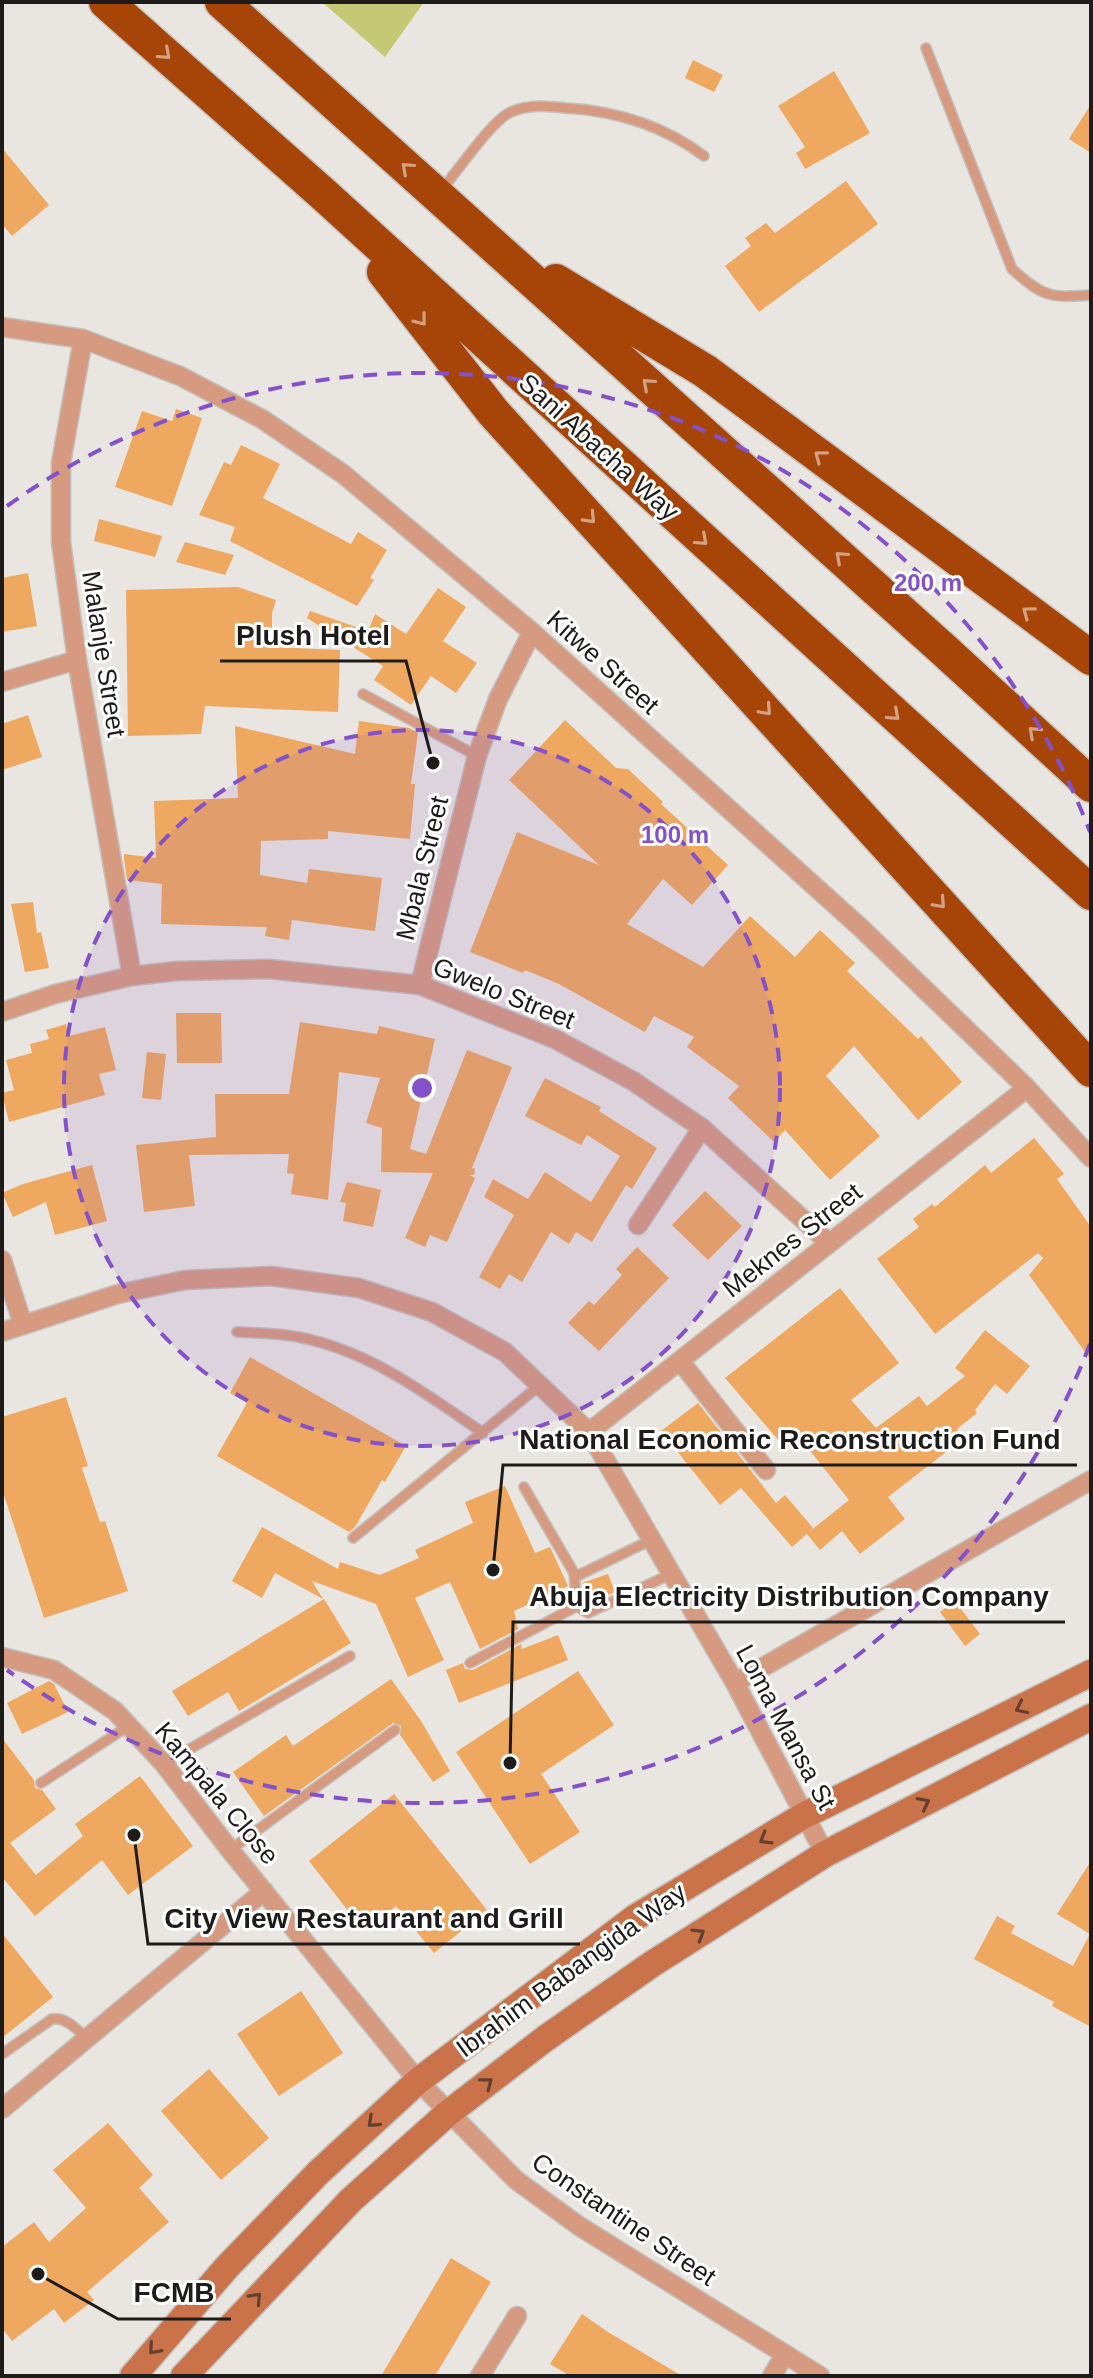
<svg xmlns="http://www.w3.org/2000/svg" width="1093" height="2378" font-family="Helvetica,sans-serif">
  <style>
    .green { fill: #c5c875 }
    .building { fill: #eea860 }
    .lines { fill: none; stroke-linecap: round; stroke-linejoin: round }
    .lane-casing { stroke: #c4c1bd; stroke-width: 12 }
    .street-casing { stroke: #c4c1bd; stroke-width: 21 }
    .secondary-casing { stroke: #c4c1bd; stroke-width: 29 }
    .highway-casing { stroke: #c4c1bd; stroke-width: 37 }
    .lane { stroke: #d69a80; stroke-width: 9 }
    .street { stroke: #d69a80; stroke-width: 18 }
    .secondary { stroke: #ca734b; stroke-width: 26 }
    .highway { stroke: #a74408; stroke-width: 34 }
    .oneway { stroke: #d3a284 }
    .oneway2 { stroke: #633f2e }
    .ring { fill: none; stroke: #8351c9; stroke-width: 4; stroke-dasharray: 14 10 }
    .labels { text-anchor: middle; dominant-baseline: central; stroke-width: 6; stroke-linejoin: round; paint-order: stroke }
    .street-label { font-size: 26px; fill: #1e1c1b; stroke: #fff }
    .centre { fill: #8351c9; stroke: #fff; stroke-width: 4 }
    .ring-label { font-size: 24px; text-anchor: middle; font-weight: bold; fill: #8351c9; stroke: #fff; stroke-width: 6; stroke-linejoin: round; paint-order: stroke }
    .leader { fill: none; stroke: #1e1c1b; stroke-width: 3 }
    .callout-dot { fill: #1e1c1b; stroke: #fff; stroke-width: 3 }
    .callout-label { font-size: 28px; text-anchor: middle; font-weight: bold; fill: #1e1c1b; stroke: #fff; stroke-width: 6; stroke-linejoin: round; paint-order: stroke }
  </style>
  <rect width="100%" height="100%" fill="#e9e5e1"/>
  <path class="green" d="M322,2H424L385,57Z"/>
  <path class="building" d="M693,60L723,75L714,92L685,78Z
    M834,71L870,133L805,169L796,153L805,147L778,106Z
    M1091,104V153L1069,139Z
    M2,148L49,205L12,236L2,224Z
    M846,181L878,224L759,312L725,266L751,246L745,238L766,223L775,233Z
    M176,409L202,418L172,506L115,487L142,411L172,421Z
    M241,445L280,464L263,498L351,544L358,532L387,550L370,578L374,580L357,606L230,541L235,527L199,515L224,462L231,465Z
    M99,519L162,536L155,557L94,541Z
    M185,542L234,555L225,575L176,562Z
    M28,573L37,626L2,632V578Z
    M238,587L276,600L272,613V647L340,650L338,712L205,706L201,734L128,736L126,590Z
    M438,588L466,607L443,641L477,663L456,693L431,676L411,705L374,680L383,666L307,618L310,611L368,631L375,614L406,634Z
    M28,715L42,757L2,770V724Z
    M565,720L616,768L628,769L663,802L661,804L728,865L692,905L663,879L627,924L703,967L750,916L795,957L820,930L855,963L847,971L918,1039L921,1036L962,1082L918,1120L854,1046L826,1076L880,1136L830,1180L785,1130L774,1142L728,1098L739,1086L687,1047L694,1037L654,1016L645,1032L559,984L525,970L523,973L470,952L517,832L599,865L509,780Z
    M359,721L409,728L418,733L411,784H415L410,839L328,831V839L261,841L260,875L307,883L309,869L382,878L375,931L292,920L289,940L265,936L267,927L161,924L162,884L127,880L124,858V854L156,858L154,801L238,798L235,726L355,754Z
    M33,902L37,933L41,932L49,968L25,972L11,904Z
    M176,1013H221L222,1063H177Z
    M300,1022L377,1034L379,1026L435,1039L410,1149L426,1154L467,1050L512,1067L472,1168L475,1169L474,1175H469L475,1178L447,1242L430,1235L425,1247L405,1238L433,1173L381,1172L382,1128L366,1123L380,1078L339,1072L328,1200L291,1194L294,1174L287,1173L289,1154L189,1155L195,1206L144,1212L136,1145L216,1137L215,1094H289Z
    M66,1024L69,1036L105,1027L116,1070L99,1074L105,1095L9,1122L2,1093L14,1090L6,1060L32,1053L30,1044L49,1039L46,1030Z
    M147,1052L166,1054L161,1100L142,1098Z
    M545,1078L601,1107L599,1111L657,1148L632,1189L626,1185L592,1242L576,1232L569,1244L551,1232L522,1282L509,1274L500,1289L479,1277L514,1215L484,1197L493,1179L528,1199L545,1172L591,1202L620,1156L587,1135L581,1145L525,1116Z
    M1034,1138L1064,1174L1057,1179L1091,1227V1360L1029,1275L1043,1258L1038,1253L935,1334L877,1259L919,1227L913,1219L932,1204L935,1207L985,1165L991,1173Z
    M92,1165L107,1221L55,1235L46,1202L13,1217L2,1193L23,1184Z
    M347,1182L381,1190L373,1227L343,1221L346,1203L340,1202Z
    M705,1191L742,1226L708,1260L672,1225Z
    M637,1247L669,1278L599,1351L568,1323L589,1301L594,1305L622,1275L616,1269Z
    M840,1288L899,1363L851,1400L876,1428L919,1396L927,1406L965,1376L955,1368L985,1330L1030,1366L1007,1394L995,1384L975,1410L977,1413L957,1429L964,1438L888,1497L905,1519L860,1554L842,1531L820,1550L807,1534L792,1547L741,1488L720,1505L661,1431L698,1403L776,1503L785,1495L813,1528L809,1532L849,1500L800,1438L786,1449L725,1378Z
    M250,1357L406,1446L385,1482L382,1480L355,1527L349,1532L217,1456L247,1403L230,1393Z
    M66,1397L88,1466L82,1468L100,1522L105,1521L128,1591L44,1618L2,1489V1417Z
    M505,1486L535,1553L550,1547L568,1586L514,1611L518,1629L480,1649L450,1582L415,1598L444,1660L408,1677L376,1604L312,1581L323,1599L275,1573L262,1598L232,1581L262,1527L338,1569L340,1562L380,1575L419,1558L415,1550L473,1523L465,1502Z
    M608,1574L615,1592L587,1604L582,1583Z
    M324,1599L351,1643L239,1711L228,1692L188,1716L172,1691Z
    M955,1601L980,1634L965,1646L940,1612Z
    M558,1635L568,1660L459,1703L446,1670L463,1663L465,1669L473,1670L521,1644L522,1649Z
    M578,1671L614,1725L541,1774L580,1832L530,1864L456,1752Z
    M391,1679L421,1721L450,1771L433,1782L400,1735L401,1726L393,1723L264,1816L233,1772L286,1735L293,1746Z
    M49,1681L54,1684L68,1712L22,1734L7,1703Z
    M2,1738L34,1780L35,1788L42,1790L56,1809L10,1843L36,1875L83,1836L75,1824L140,1776L193,1846L128,1895L102,1860L35,1916L2,1877Z
    M394,1794L487,1910L434,1953L396,1906L364,1931L309,1861Z
    M1091,1861V2027L1052,2006L1054,2002L974,1959L997,1916L1015,1926L1011,1933L1073,1966L1090,1934L1057,1914Z
    M2,1933L53,1997L2,2038Z
    M301,1991L343,2053L279,2096L237,2034Z
    M209,2069L269,2138L221,2180L161,2111Z
    M108,2123L153,2175L139,2188L169,2222L87,2292L94,2300L64,2323L54,2309L12,2341L2,2328V2247L34,2222L49,2242L86,2208L53,2170Z
    M451,2258L491,2282L435,2376H381Z
    M582,2314L608,2332L682,2376H570L550,2364Z"/>
  <g class="lines">
    <g class="lane-casing">
      <path id="lane" d="M926,48L1012,269C1043,297 1050,298 1091,295
        M442,189C458,171 492,120 511,112C528,104 549,106 566,108C616,111 664,126 704,156
        M363,694L477,756
        M237,1332C257,1333 279,1333 298,1337C368,1350 427,1394 483,1433
        M524,1487L574,1573L579,1575L651,1540
        M353,1538L540,1385
        M574,1573L577,1606L588,1613L671,1574
        M470,1663L577,1606
        M164,1764L350,1656
        M41,1783L127,1727
        M230,1850L395,1730
        M2,2054L52,2019C67,2017 77,2030 88,2039"/>
    </g>
    <g class="street-casing">
      <path id="street" d="M2,327L83,339L180,376L262,419L343,474L532,632L861,928L1027,1088L1091,1158
        M83,339L61,463V542L77,660L132,976
        M2,682L77,660
        M420,985L477,756L498,699L532,632
        M2,1012L55,994L132,976L177,971L269,969L420,985L555,1039L633,1081L702,1128L829,1243
        M638,1225L702,1128
        M2,1260L23,1325
        M2,1332L118,1294L185,1280L271,1276L359,1288L432,1312L505,1352L589,1432L735,1683L825,1854
        M680,1361L766,1470
        M589,1432L1027,1088
        M2,1657L54,1670L115,1711L164,1764L230,1850L418,2081L516,2180L579,2226L820,2376
        M735,1683L1091,1480
        M2,2109L264,1891
        M480,2376L517,2316
        M772,2376L785,2354"/>
    </g>
    <g class="secondary-casing">
      <path id="secondary" d="M133,2376L227,2267L319,2172L418,2081L636,1917L803,1816L1091,1673
        M184,2376L351,2200L447,2114L546,2038L652,1964L825,1854L1091,1717"/>
    </g>
    <g class="highway-casing">
      <path id="highway" d="M106,2L322,193L1091,893
        M222,2L945,651L1091,785
        M384,272L493,412L1091,1070
        M556,281L705,371L1091,658"/>
    </g>
    <use href="#lane" class="lane"/>
    <use href="#street" class="street"/>
    <use href="#secondary" class="secondary"/>
    <use href="#highway" class="highway"/>
  </g>
  <defs><path id="oneway-chevron" d="M-2-3.5L2.5 0L-2 3.5" fill="none" stroke-width="1.6" stroke-linecap="round" stroke-linejoin="round" transform="scale(2)"/></defs>
  <g class="oneway">
    <use href="#oneway-chevron" transform="translate(165 54) rotate(42)"/>
    <use href="#oneway-chevron" transform="translate(407 168) rotate(-138)"/>
    <use href="#oneway-chevron" transform="translate(421 320) rotate(52)"/>
    <use href="#oneway-chevron" transform="translate(648 384) rotate(-138)"/>
    <use href="#oneway-chevron" transform="translate(820 456) rotate(-143)"/>
    <use href="#oneway-chevron" transform="translate(590 518) rotate(47)"/>
    <use href="#oneway-chevron" transform="translate(702 540) rotate(42)"/>
    <use href="#oneway-chevron" transform="translate(841 557) rotate(-138)"/>
    <use href="#oneway-chevron" transform="translate(1028 612) rotate(-143)"/>
    <use href="#oneway-chevron" transform="translate(766 710) rotate(48)"/>
    <use href="#oneway-chevron" transform="translate(894 715) rotate(42)"/>
    <use href="#oneway-chevron" transform="translate(1034 732) rotate(-137)"/>
    <use href="#oneway-chevron" transform="translate(940 903) rotate(48)"/>
  </g>
  <g class="oneway2">
    <use href="#oneway-chevron" transform="translate(1021 1708) rotate(154)"/>
    <use href="#oneway-chevron" transform="translate(924 1803) rotate(-27)"/>
    <use href="#oneway-chevron" transform="translate(765 1839) rotate(149)"/>
    <use href="#oneway-chevron" transform="translate(699 1934) rotate(-32)"/>
    <use href="#oneway-chevron" transform="translate(487 2083) rotate(-38)"/>
    <use href="#oneway-chevron" transform="translate(373 2122) rotate(137)"/>
    <use href="#oneway-chevron" transform="translate(256 2298) rotate(-47)"/>
    <use href="#oneway-chevron" transform="translate(154 2349) rotate(131)"/>
  </g>
  <circle cx="422" cy="1088" r="358" fill="#8351c9" fill-opacity=".12"/>
  <g class="ring">
    <circle cx="422" cy="1088" r="358"/>
    <path d="M1090 1344A715 715 0 0 1 7 1670M7 506A715 715 0 0 1 1090 832"/>
  </g>
  <g class="labels">
    <g class="street-label">
      <text transform="translate(599 447) rotate(42)">Sani Abacha Way</text>
      <text transform="translate(104 654) rotate(81)">Malanje Street</text>
      <text transform="translate(603 662) rotate(42)">Kitwe Street</text>
      <text transform="translate(422 868) rotate(-76)">Mbala Street</text>
      <text transform="translate(504 993) rotate(22)">Gwelo Street</text>
      <text transform="translate(792 1240) rotate(-38)">Meknes Street</text>
      <text transform="translate(786 1727) rotate(62)">Loma Mansa St</text>
      <text transform="translate(217 1793) rotate(50)">Kampala Close</text>
      <text transform="translate(571 1970) rotate(-36)">Ibrahim Babangida Way</text>
      <text transform="translate(624 2219) rotate(34)">Constantine Street</text>
    </g>
  </g>
  <circle cx="422" cy="1088" r="12" class="centre"/>
  <g class="ring-label">
    <text x="928" y="591">200 m</text>
    <text x="675" y="843">100 m</text>
  </g>
  <path class="leader" d="M433 763L406 661H220M493 1570L503 1465H1077M510 1763L513 1622H1065M134 1835L148 1944H580M38 2274L118 2319H231"/>
  <g class="callout-dot">
    <circle cx="433" cy="763" r="8"/>
    <circle cx="493" cy="1570" r="8"/>
    <circle cx="510" cy="1763" r="8"/>
    <circle cx="134" cy="1835" r="8"/>
    <circle cx="38" cy="2274" r="8"/>
  </g>
  <g class="callout-label">
    <text x="313" y="645">Plush Hotel</text>
    <text x="790" y="1449">National Economic Reconstruction Fund</text>
    <text x="789" y="1606">Abuja Electricity Distribution Company</text>
    <text x="364" y="1928">City View Restaurant and Grill</text>
    <text x="174" y="2302">FCMB</text>
  </g>
  <rect width="1093" height="2378" fill="none" stroke="#1e1c1b" stroke-width="8"/>
</svg>
